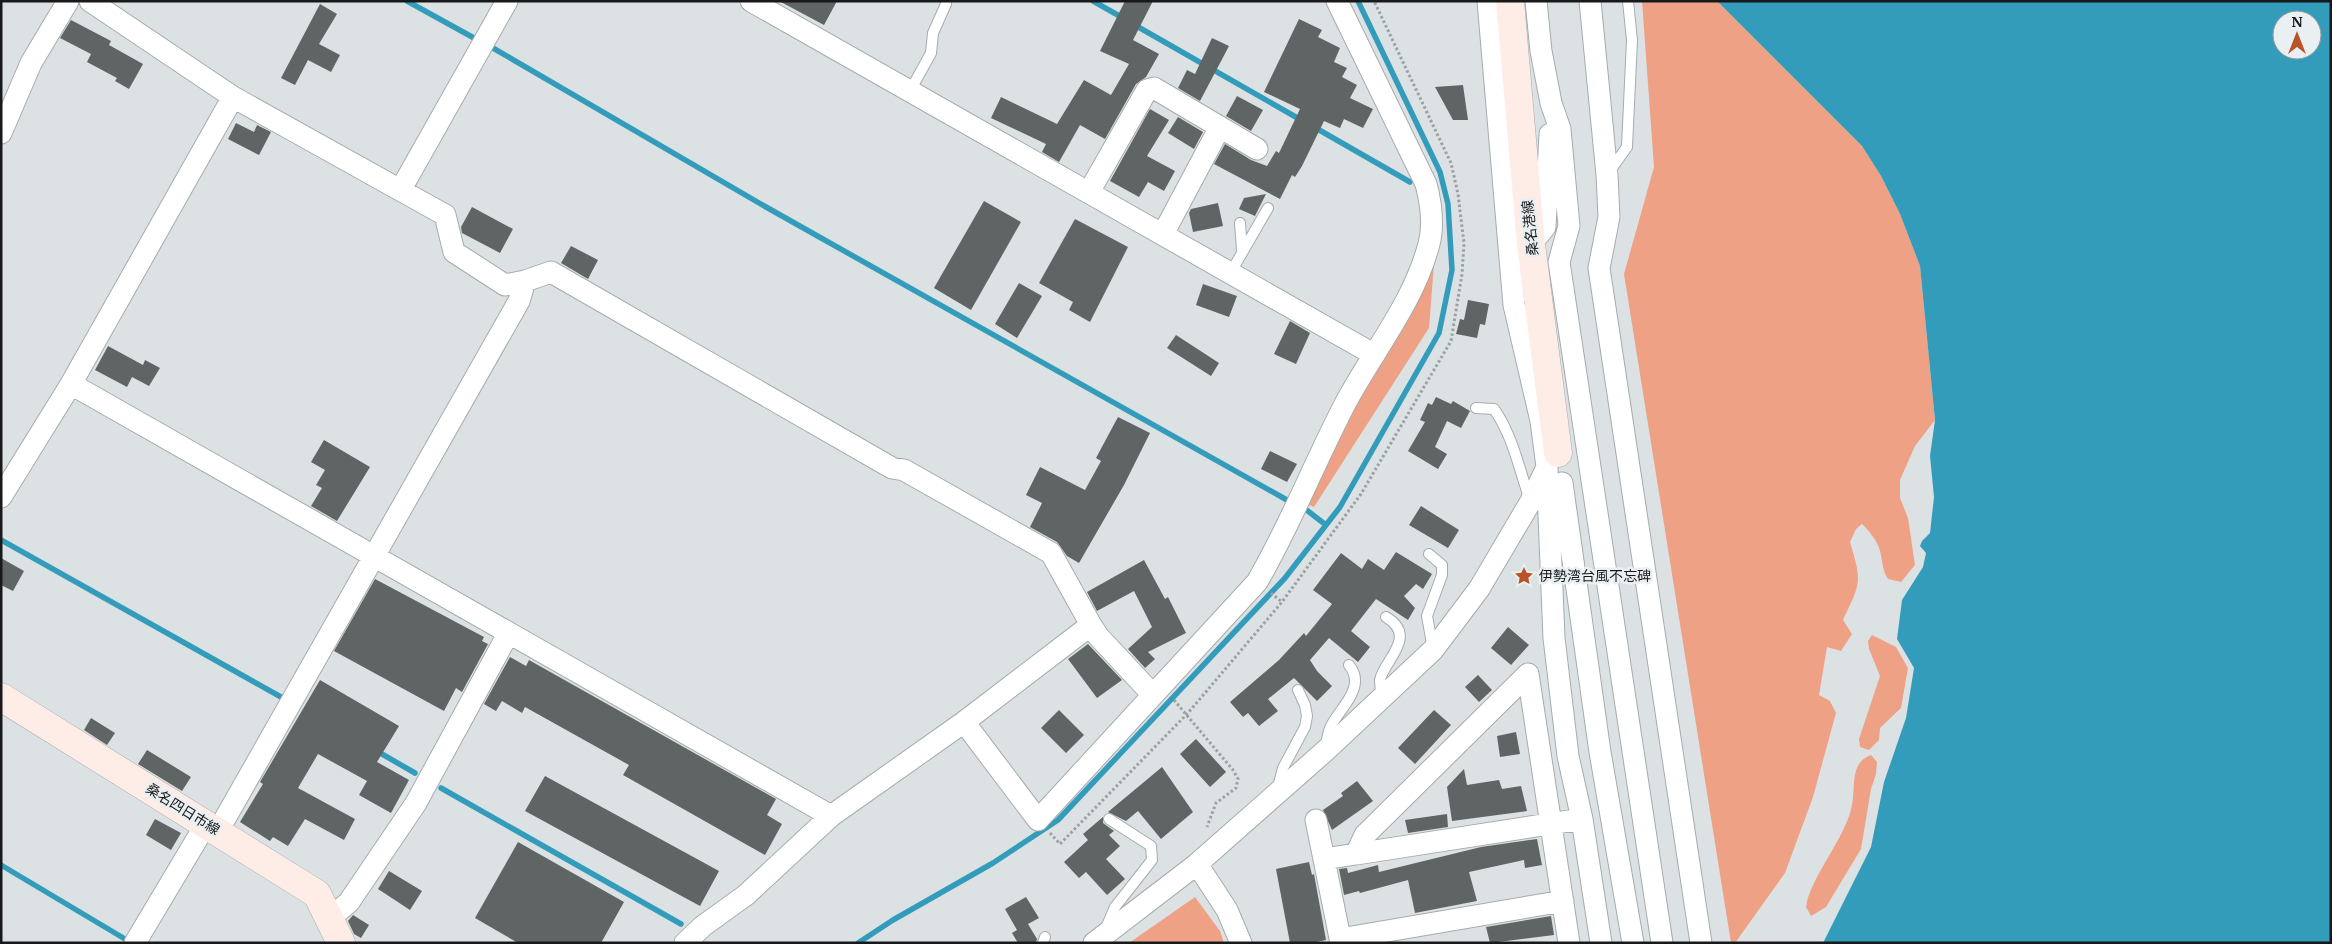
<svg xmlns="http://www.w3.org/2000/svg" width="2332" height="944" font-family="Merriweather,'Noto Sans JP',serif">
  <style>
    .green { fill: #efa185 }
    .water { fill: #349cbb; fill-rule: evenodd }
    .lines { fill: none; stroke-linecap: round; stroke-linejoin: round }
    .stream { stroke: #349cbb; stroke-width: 5.5 }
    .building { fill: #5f6465 }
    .lane-casing { stroke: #a6abad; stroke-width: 12 }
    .street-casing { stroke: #a6abad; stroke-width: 23 }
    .secondary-casing { stroke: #a6abad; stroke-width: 29 }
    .path { stroke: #9ba0a1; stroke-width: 3; stroke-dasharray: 2.5 2.5; stroke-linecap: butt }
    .lane { stroke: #fff; stroke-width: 10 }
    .street { stroke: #fff; stroke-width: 21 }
    .secondary { stroke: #feede7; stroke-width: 28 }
    .labels { text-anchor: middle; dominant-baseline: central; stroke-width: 5; stroke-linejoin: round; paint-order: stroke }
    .street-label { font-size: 14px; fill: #17191a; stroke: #eaeff1 }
    .poi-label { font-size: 14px; fill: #17191a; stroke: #eaeff1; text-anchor: start }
  </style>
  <rect width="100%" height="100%" fill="#dce2e4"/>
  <path class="green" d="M1642,1H1717L1862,146L1881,176L1900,214L1920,266L1935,420L1915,446L1900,480V498L1908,518L1915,565L1901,582L1888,579C1882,570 1883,562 1880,551C1877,540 1870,532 1862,524L1856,529L1850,542C1862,582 1861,582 1843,620L1852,634L1841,651L1827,647L1819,695L1830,701L1836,713L1813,797L1785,873L1735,943H1731L1624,274L1654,167Z
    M1435,251L1429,328L1314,507L1305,503Z
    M1872,635L1896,647L1908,668L1901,708L1880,728L1879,740L1869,750L1860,747L1859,739L1880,676L1869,649L1868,641Z
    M1871,755L1877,762L1876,774L1871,789L1861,849L1826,907L1811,916L1806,907C1810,877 1846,838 1852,805C1856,787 1849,763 1871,755Z
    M1195,897L1220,931L1224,943H1129Z"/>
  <path class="water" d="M1717,1H2331V943H1823L1871,847L1884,782L1906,718L1914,668L1897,639L1902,600L1923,567L1926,553L1920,546L1922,541L1930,533L1934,497L1930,456L1935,420L1920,266L1900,214L1881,176L1862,146ZM2282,20H2312V50H2282Z"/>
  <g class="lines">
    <path class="stream" d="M407,1L474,38
      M1093,1L1123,18
      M1133,24L1301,120
      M493,48L766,207L1287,500
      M1314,127L1410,182
      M1304,508L1326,525
      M1,540L281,697
      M375,750L415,773
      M441,788L681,924
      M1,865L125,939
      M858,943L893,920L993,863L1058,820L1285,578L1340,507L1439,333L1452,270L1448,204L1440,172L1358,1"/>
  </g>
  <path class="building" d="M779,1H837L824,25Z
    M1125,1H1153L1133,40L1159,54L1146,77L1136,84L1105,139L1080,125L1059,162L1042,152L1046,144L991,118L1001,97L1057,124L1084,80L1111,95L1129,64L1100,51Z
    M320,4L337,14L319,44L340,55L331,72L308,60L295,85L281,78Z
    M1299,19L1322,30L1318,37L1340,48L1334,62L1347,68L1342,77L1357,85L1350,98L1373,109L1363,128L1344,119L1340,128L1324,121L1302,166L1295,177L1292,175L1280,199L1214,164L1225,144L1251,160L1267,166L1276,151L1279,153L1300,109L1264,92Z
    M71,20L111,41L109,45L143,64L129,89L115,81L117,78L87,62L91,54L60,38Z
    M1212,38L1229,46L1200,101L1178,88L1187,70L1195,74Z
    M1463,85L1468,120H1453L1435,87Z
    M1237,96L1263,110L1251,131L1226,116Z
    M1150,109L1169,120L1147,156L1175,171L1164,191L1148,182L1139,197L1110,181Z
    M1178,117L1203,132L1194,149L1168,133Z
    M236,123L254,132L257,125L271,132L259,155L228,139Z
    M1266,194L1255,216L1239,209L1244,198Z
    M984,201L1021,222L971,310L934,288Z
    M1218,203L1223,226L1193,232L1189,213L1191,209Z
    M472,207L513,229L500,253L462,233L461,227Z
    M1075,219L1128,247L1090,322L1069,310L1073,302L1039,283Z
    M571,246L598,260L588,279L561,263Z
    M1019,283L1042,296L1017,338L995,324Z
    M1203,284L1237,296L1229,317L1196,305Z
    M1468,300L1489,304L1485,325L1480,324L1477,338L1456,334L1460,319L1464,320Z
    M1290,321L1310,333L1296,364L1274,354Z
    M1176,335L1219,363L1211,376L1167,348Z
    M108,346L143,365L145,360L160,368L149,386L132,377L127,387L95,370Z
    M1436,397L1451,404L1453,401L1470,411L1461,428L1447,421L1435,447L1447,454L1438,469L1408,451L1425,422L1420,420L1428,403L1432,405Z
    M1118,417L1150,433L1124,485L1079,563L1067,556L1057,542L1030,527L1042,503L1026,495L1040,467L1085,490L1101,461L1096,458Z
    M324,440L370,467L337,521L311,506L322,488L316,485L325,470L311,462Z
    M1270,451L1297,464L1287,482L1261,469Z
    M1421,506L1459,530L1448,548L1409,525Z
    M1396,552L1432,574L1423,589L1416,584L1404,596L1415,608L1408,620L1376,599L1351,631L1370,647L1358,662L1329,638L1310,660L1317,671L1332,686L1317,701L1294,678L1268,699L1278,711L1259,726L1248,713L1243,717L1230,702L1279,660L1304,633L1306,636L1332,604L1313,590L1341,553L1362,569L1368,559L1384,570Z
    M1,558L24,571L13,591L1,585Z
    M1144,560L1165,599L1168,597L1186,633L1148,652L1155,659L1145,668L1128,649L1152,627L1134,591L1097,611L1087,592Z
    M375,579L484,637L482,641L488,644L462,692L456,688L444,711L334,651Z
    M1508,627L1529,645L1511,665L1491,648Z
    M1088,644L1122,680L1097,698L1068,659Z
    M510,657L526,666L529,660L776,799L767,815L782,824L765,855L623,775L629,765L525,707L522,713L502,701L496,711L484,704Z
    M1478,675L1492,690L1479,702L1465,687Z
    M320,680L399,726L377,762L409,780L391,813L359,795L367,781L318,754L298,788L355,819L344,840L305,819L288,846L273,837L270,841L240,822L263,784L260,782Z
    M1059,710L1084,735L1066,753L1041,728Z
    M1434,710L1451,725L1415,764L1398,748Z
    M91,718L115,733L107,745L84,730Z
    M1516,732L1520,754L1500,757L1497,736Z
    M1196,739L1226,772L1210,787L1180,754Z
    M147,750L191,777L182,791L138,764Z
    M1162,767L1193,812L1161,839L1138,811L1126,821L1108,812Z
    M1464,769L1467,785L1499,780L1502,789L1521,786L1527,811L1452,821L1447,787Z
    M545,776L719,871L700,906L525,811Z
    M1357,781L1373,801L1332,830L1323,810L1343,796L1341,793Z
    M1447,814L1448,827L1408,833L1405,820Z
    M1103,817V823L1114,831L1109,835L1120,846L1106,859L1125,879L1107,895L1086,872L1079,878L1064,862L1088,840L1083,834Z
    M155,819L181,833L171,850L146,835Z
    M1537,839L1542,865L1525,868L1524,860L1469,872L1477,901L1415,913L1408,880L1360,893L1359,891L1344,895L1339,869L1347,868L1348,873L1378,865L1379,872L1481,847Z
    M518,842L624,902L601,943H518L475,918Z
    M1309,862L1312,875L1314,874L1326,940L1312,943H1290L1276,869Z
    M389,871L422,891L410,910L378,889Z
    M1026,897L1039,918L1028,924L1037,939L1036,943H1018L1012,933L1017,930L1005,909Z
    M353,915L369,925L361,938L354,934L348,921Z
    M1551,916L1554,935L1490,943L1486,927Z"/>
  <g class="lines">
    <g class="lane-casing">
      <path id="lane" d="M910,91L931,53L933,33L946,4
        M1609,172L1627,147L1632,40L1628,1
        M1240,223L1242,250
        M1231,272L1268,208
        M1476,408L1494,409C1513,436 1519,469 1530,500
        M1429,554L1442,565V575L1427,616L1433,649
        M1382,696C1381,691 1380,685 1380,680C1383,661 1419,637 1386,617
        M1326,746C1327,739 1328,730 1332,724C1343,705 1366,686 1349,665
        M1278,787L1283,768L1305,727L1307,716L1305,705L1298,690
        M1106,928L1115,907L1152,860L1151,846L1109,819
        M1043,943L1045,937"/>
    </g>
    <g class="street-casing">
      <path id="street" d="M90,1L233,97L445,215L454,252L505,285L525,281
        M751,1L1373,354
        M1488,1L1514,305L1541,421L1547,467L1554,638L1568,756L1582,819L1601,943
        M1536,1L1541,51L1551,103L1560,129L1569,226L1559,262L1662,943
        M1590,1L1607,175L1609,217L1599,268L1701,943
        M1,133L31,63L68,1
        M401,189L507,1
        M1089,192L1147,90L1154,88L1257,149
        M1163,234L1220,127
        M1531,244L1545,227L1550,134
        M71,384L831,816
        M1562,483L1600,752L1633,943
        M1,497L71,384L233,97
        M1091,625L1098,636L1153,695
        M1528,674L1569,943
        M964,722L1038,820L1257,582C1291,524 1315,461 1346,402C1374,350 1414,302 1429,244C1434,225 1431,203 1426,184L1337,1
        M1316,820L1341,943
        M218,831L519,301L525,281L551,272L892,468L904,470L1051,553L1091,625L964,722L831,816L746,895L703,926L685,943
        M1356,854L1582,819
        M1324,859L1356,854L1365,835L1528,674
        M1197,864L1227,910L1241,943
        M328,920L349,902L416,803L508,634
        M1340,939L1563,901
        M135,943L206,824
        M1094,943L1197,864L1324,752L1433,650L1479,589L1531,501L1547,467"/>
    </g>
    <g class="secondary-casing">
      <path id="secondary" d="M1510,1L1531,244L1558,453
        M1,697L317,894L341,943"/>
    </g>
    <path class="path" d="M1271,593L1282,602
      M1174,700L1233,770L1238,779L1236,788L1216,803L1207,827
      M1050,833L1060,844L1188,713L1282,602L1361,494L1451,341L1462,274L1464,243L1458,194L1451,163L1374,1"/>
    <use href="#lane" class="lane"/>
    <use href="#street" class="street"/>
    <use href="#secondary" class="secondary"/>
  </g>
  <defs>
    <g id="sight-bare" transform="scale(1.5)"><path d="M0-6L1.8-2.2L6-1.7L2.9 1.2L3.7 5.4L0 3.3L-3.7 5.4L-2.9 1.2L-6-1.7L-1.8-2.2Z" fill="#ba532a" stroke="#eaeff1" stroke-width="2.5" paint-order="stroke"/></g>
  </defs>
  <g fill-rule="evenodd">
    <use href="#sight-bare" x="1524" y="576"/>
  </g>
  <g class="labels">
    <g class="street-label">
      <text transform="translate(1530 228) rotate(-96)">桑名港線</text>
      <text transform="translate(183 809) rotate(32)">桑名四日市線</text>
    </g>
    <g class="poi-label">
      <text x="1539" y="576">伊勢湾台風不忘碑</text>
    </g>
  </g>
  <rect width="2332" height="944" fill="none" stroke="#17191a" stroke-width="5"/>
  <g transform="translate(2297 35)"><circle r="24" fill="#eaeff1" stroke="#96999b"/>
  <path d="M0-4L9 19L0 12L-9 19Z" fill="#ba532a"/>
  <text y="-8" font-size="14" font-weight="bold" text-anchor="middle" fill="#17191a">N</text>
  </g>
</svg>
